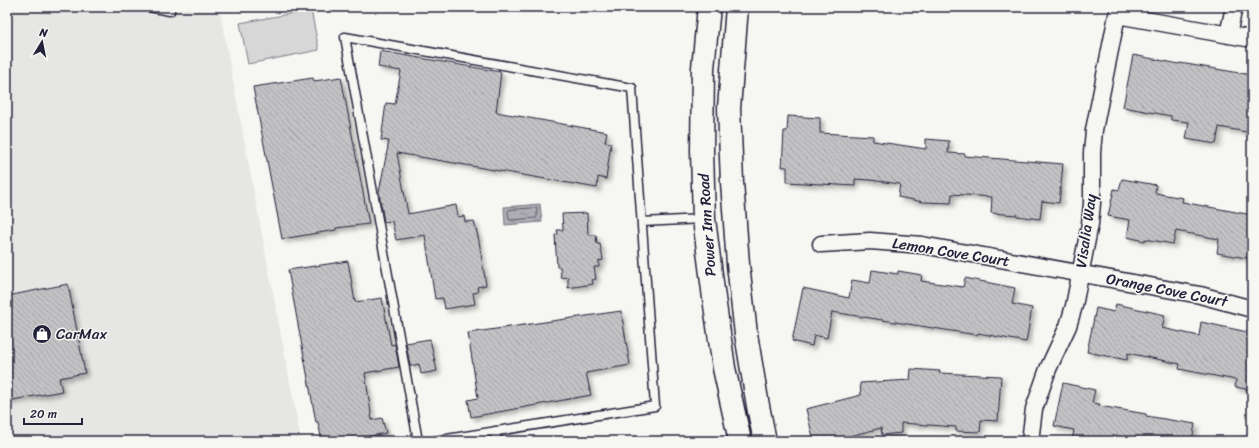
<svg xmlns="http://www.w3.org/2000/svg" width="1259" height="448" font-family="Sriracha,sans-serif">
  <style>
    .built { fill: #e6e6e4 }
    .pitch { fill: #d7d7d7; stroke: #7c7c89 }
    .water { fill: url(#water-ripples); stroke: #757583 }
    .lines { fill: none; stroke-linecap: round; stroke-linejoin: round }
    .shore { stroke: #5a5a6b; stroke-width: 1 }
    .building { fill: url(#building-back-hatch); stroke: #22223b; filter: url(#shadow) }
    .lane-casing { stroke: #22223b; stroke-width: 11 }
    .street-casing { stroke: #22223b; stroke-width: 19 }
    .secondary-casing { stroke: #22223b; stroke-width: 25 }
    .lane { stroke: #f6f6f2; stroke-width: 8 }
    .street { stroke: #f6f6f2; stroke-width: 16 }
    .secondary { stroke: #f6f6f2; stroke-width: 22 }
    .labels { text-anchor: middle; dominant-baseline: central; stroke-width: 3; stroke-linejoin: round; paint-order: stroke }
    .street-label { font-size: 15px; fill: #22223b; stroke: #f6f6f2 }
    .poi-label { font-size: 15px; fill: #22223b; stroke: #f6f6f2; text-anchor: start }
  </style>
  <defs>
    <pattern id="water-ripples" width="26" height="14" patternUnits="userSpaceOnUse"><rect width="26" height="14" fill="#adadb3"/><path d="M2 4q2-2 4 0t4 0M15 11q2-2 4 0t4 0" fill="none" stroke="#8c8c93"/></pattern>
    <pattern id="building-back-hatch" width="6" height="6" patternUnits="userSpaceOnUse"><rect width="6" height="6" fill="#c2c2c4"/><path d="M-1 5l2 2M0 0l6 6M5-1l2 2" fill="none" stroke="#a6a6a9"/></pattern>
    <filter id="shadow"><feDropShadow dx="3.5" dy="3.5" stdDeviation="2" flood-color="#0004"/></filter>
  </defs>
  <rect width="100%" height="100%" fill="#f6f6f2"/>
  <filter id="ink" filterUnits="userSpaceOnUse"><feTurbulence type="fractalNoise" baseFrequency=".025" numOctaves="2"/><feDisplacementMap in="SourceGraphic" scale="8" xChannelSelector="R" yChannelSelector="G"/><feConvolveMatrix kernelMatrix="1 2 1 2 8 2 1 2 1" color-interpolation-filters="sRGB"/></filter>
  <g filter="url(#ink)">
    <path class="built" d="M7,7H219L301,441H7Z"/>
    <path class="pitch" d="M311,10L319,50L248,64L240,23Z"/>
    <path class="water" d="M540,204L542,222L505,225L504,207Z"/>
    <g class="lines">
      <path class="shore" d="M535,208L537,209V217L536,218L511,220L509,219L508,212L509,210Z"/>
    </g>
    <path class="building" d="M380,51L501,72L496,112L607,132L605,142L611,143L606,179L598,177L597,188L397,153L408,214L456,205L458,217L464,216L465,222L474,221L479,241L486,285L477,287L478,292L473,293L475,304L445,309L443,298L435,299L425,235L396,240L392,221L384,222L379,192L389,141L381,140L386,103L395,104L401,71L378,67Z
      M1133,55L1179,64L1180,63L1252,75V133L1219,127L1216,144L1186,139L1189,122L1171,120V116L1123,107Z
      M341,77L369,224L336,228V230L282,239L253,87L313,78L314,81Z
      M788,116L820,118V133L873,136V141L926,149V139L949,141L948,153L965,154V156L1063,164L1059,203L1042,201L1040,219L1017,216V215L991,213L992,197L952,194L951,203L923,202L898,197L900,184L870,180L855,179V186L787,182V167H782L784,131H787Z
      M1122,179L1156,185L1155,193L1183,198L1182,202L1252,215V259L1217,253L1219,239L1176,231L1173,244L1145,239V241L1127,237L1130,220L1108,216L1114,189L1119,190Z
      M587,213L588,235H596L597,244H600L603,260L599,261V267H594L596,279L592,280L593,284L568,288V277L561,278L560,267H557L555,235L558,234L557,230H563L562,214Z
      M348,261L355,302L382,298L391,345L395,344L399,367L365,373L372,420L382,418L386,433L345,441H322L318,422H316L288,270Z
      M872,270L898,274V271L922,275L921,281L963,287L965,278L1015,288L1012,304L1032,308L1026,342L978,333L977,335L832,312L827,338L814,335L812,346L792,341L803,288L849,298L852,280L870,283Z
      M68,284L85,373L59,378L62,391L7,401V296Z
      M1116,304L1165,315L1162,328L1199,336L1201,322L1252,333V390L1235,387L1236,380L1179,369L1180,364L1128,353L1127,360L1087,352L1096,308L1114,312Z
      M621,311L630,365L586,373L591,395L471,417L468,400L478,398L468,333Z
      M430,339L437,371L421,374L419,364L410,366L406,343Z
      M911,369L940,371L939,373L1001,376L998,421L981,420L980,432L956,431V427L901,423V433L882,435L881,428L830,441H814L806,409L861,395L860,383L910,380Z
      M1063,383L1095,390L1092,403L1100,404L1099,406L1146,414V416L1195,424L1192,441H1072L1074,430L1054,426Z"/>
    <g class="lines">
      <g class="lane-casing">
        <path id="lane" d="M149,7L170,11
          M642,222L703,219
          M495,431L497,441
          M418,441L345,37L632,88L655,406L434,441"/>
      </g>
      <g class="street-casing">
        <path id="street" d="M1228,35L1234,7
          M821,244L870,241L922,245L1200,295L1252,309
          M1030,441L1034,409L1048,369L1068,326L1074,306L1090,224L1092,203V153L1094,130L1117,15L1252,39"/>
      </g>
      <g class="secondary-casing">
        <path id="secondary" d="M709,7L703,68L702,151L704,219L714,298L724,368L740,441
          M737,7L729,108L732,182L738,264L746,334L758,406L765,441"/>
      </g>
      <use href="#lane" class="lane"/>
      <use href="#street" class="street"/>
      <use href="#secondary" class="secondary"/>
    </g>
  </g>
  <defs>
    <g id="shop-disc" transform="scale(1)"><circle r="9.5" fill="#22223b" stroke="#f6f6f2"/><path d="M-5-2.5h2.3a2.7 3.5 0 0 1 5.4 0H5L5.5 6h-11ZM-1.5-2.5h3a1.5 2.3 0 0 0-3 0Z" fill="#fff"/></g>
  </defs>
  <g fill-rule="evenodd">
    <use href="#shop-disc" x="42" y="334"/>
  </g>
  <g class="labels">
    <g class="street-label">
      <text transform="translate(707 225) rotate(-94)">Power Inn Road</text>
      <text transform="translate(1086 231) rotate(-82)">Visalia Way</text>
      <text transform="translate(951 252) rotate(9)">Lemon Cove Court</text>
      <text transform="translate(1167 290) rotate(11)">Orange Cove Court</text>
    </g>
    <g class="poi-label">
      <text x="56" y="334">CarMax</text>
    </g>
  </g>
  <rect width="1259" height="448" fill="none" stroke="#f6f6f2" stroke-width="24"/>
  <rect x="12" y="12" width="1235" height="424" fill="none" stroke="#22223b" stroke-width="1.5" filter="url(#ink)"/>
  <g transform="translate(42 42) rotate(10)" stroke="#f6f6f2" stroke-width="3" paint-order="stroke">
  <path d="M0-3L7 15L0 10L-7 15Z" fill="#22223b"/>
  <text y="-6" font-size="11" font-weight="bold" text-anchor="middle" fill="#22223b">N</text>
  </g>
  <path d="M24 418v6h58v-6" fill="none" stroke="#22223b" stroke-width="2"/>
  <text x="30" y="418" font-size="12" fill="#22223b" stroke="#f6f6f2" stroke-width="3" paint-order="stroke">20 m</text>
</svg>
